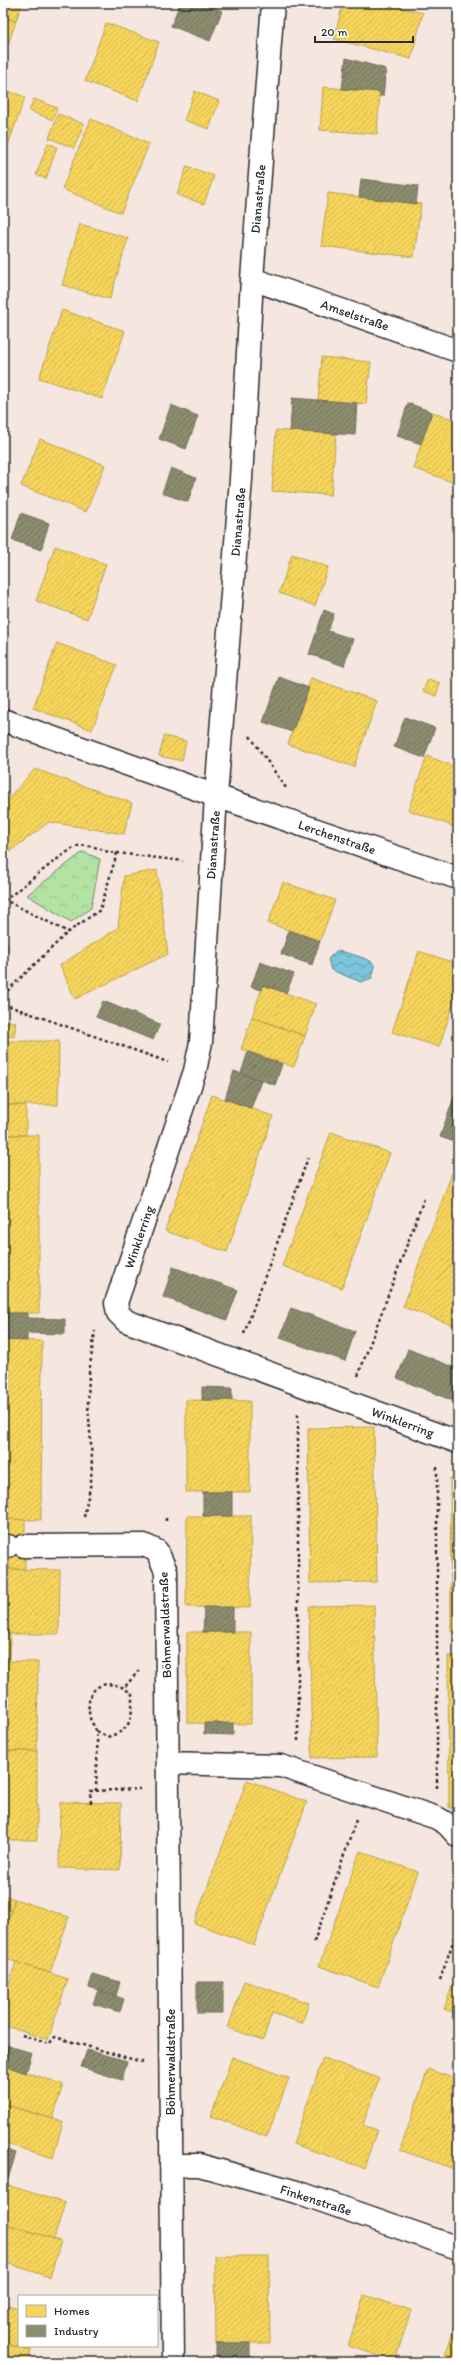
<svg xmlns="http://www.w3.org/2000/svg" width="461" height="2365" font-family="Itim,sans-serif">
  <style>
    .park { fill: url(#park-crowns); stroke: #6e8766 }
    .water { fill: url(#water-waves); stroke: #5b8795 }
    .homes { fill: url(#homes-hatch); stroke: #b9a24d }
    .industry { fill: url(#industry-hatch); stroke: #6f6f5a }
    .lines { fill: none; stroke-linecap: round; stroke-linejoin: round }
    .minor-casing { stroke: #2b2b2b; stroke-width: 25 }
    .path { stroke: #2b2b2b; stroke-width: 2.5; stroke-dasharray: 3 3; stroke-linecap: butt }
    .minor { stroke: #fff; stroke-width: 22 }
    .labels { text-anchor: middle; dominant-baseline: central; stroke-width: 4; stroke-linejoin: round; paint-order: stroke }
    .street-label { font-size: 13px; fill: #2b2b2b; stroke: #fff }
  </style>
  <defs>
    <pattern id="park-crowns" width="20" height="18" patternUnits="userSpaceOnUse"><rect width="20" height="18" fill="#b2e3a2"/><path d="M2 6a3 3 0 1 1 6 0M12 15a3 3 0 1 1 6 0" fill="none" stroke="#99c38c"/></pattern>
    <pattern id="water-waves" width="16" height="10" patternUnits="userSpaceOnUse"><rect width="16" height="10" fill="#7bc4db"/><path d="M0 5q4-4 8 0t8 0" fill="none" stroke="#659fb2"/></pattern>
    <pattern id="homes-hatch" width="6" height="6" patternUnits="userSpaceOnUse"><rect width="6" height="6" fill="#f6d55c"/><path d="M-1 1l2-2M0 6l6-6M5 7l2-2" fill="none" stroke="#d3b750"/></pattern>
    <pattern id="industry-hatch" width="6" height="6" patternUnits="userSpaceOnUse"><rect width="6" height="6" fill="#8c8c6e"/><path d="M-1 1l2-2M0 6l6-6M5 7l2-2" fill="none" stroke="#73735b"/></pattern>
  </defs>
  <rect width="100%" height="100%" fill="#f6e6e0"/>
  <filter id="ink" filterUnits="userSpaceOnUse"><feTurbulence type="fractalNoise" baseFrequency=".025" numOctaves="2"/><feDisplacementMap in="SourceGraphic" scale="8" xChannelSelector="R" yChannelSelector="G"/><feConvolveMatrix kernelMatrix="1 2 1 2 8 2 1 2 1" color-interpolation-filters="sRGB"/></filter>
  <g filter="url(#ink)">
    <path class="park" d="M83,852L100,859L91,908L71,922L27,895Z"/>
    <path class="water" d="M336,951C343,951 366,958 372,962L375,967L372,978L361,982L331,970L328,959Z"/>
    <path class="homes" d="M3,3H22L16,21L3,17Z
      M343,3H383L423,13L411,59L334,39Z
      M3,17L16,21L6,51L3,50Z
      M106,23L159,42L138,101L85,81Z
      M323,87L380,92L377,134L320,130Z
      M3,89L25,97L13,131L3,128Z
      M195,91L219,101L209,129L184,120Z
      M34,99L57,108L53,120L29,111Z
      M58,114L84,124L74,148L49,138Z
      M91,119L149,144L121,213L62,189Z
      M3,128L13,131L3,160Z
      M48,143L57,147L46,179L36,175Z
      M187,166L214,176L204,204L177,195Z
      M328,193L421,204L414,257L321,246Z
      M80,224L128,238L110,299L62,285Z
      M62,310L125,331L102,399L39,378Z
      M322,357L371,362L366,404L318,400Z
      M432,412L458,421V484L413,468Z
      M276,430L336,434L331,495L272,491Z
      M40,439L105,465L86,512L21,486Z
      M55,546L106,564L87,619L36,601Z
      M292,554L328,567L315,606L279,593Z
      M57,643L117,665L92,730L33,708Z
      M311,678L377,701L354,767L288,744Z
      M428,679L440,683L436,696L423,691Z
      M164,736L186,741L182,761L159,756Z
      M427,756L458,768V817L455,827L408,810Z
      M35,769L132,803L124,834L49,822L9,852L3,847V804Z
      M157,870L168,954L75,999L60,965L118,928L124,876Z
      M283,882L335,900L320,941L268,923Z
      M3,941L8,945L4,973L3,972Z
      M419,951L458,964V989L439,1047L392,1032Z
      M263,985L316,1004L305,1036L252,1017Z
      M252,1017L305,1036L294,1067L241,1049Z
      M3,1020L16,1022L14,1037L3,1035Z
      M3,1041H59L58,1105H3Z
      M212,1095L273,1116L227,1252L165,1231Z
      M6,1105H26V1135H6Z
      M331,1132L390,1153L342,1288L282,1266Z
      M3,1135H39V1313H3Z
      M452,1173L458,1175V1327L403,1307Z
      M3,1340L42,1341L41,1520L3,1519Z
      M186,1400L250,1401V1492H186Z
      M374,1427L377,1582L310,1583L308,1428Z
      M450,1478H458V1631H451Z
      M187,1516H251L250,1608L186,1607Z
      M9,1519L25,1520V1569H9Z
      M3,1569L60,1570L59,1634H3Z
      M374,1605L377,1757L312,1758L309,1606Z
      M187,1632H251V1724L187,1723Z
      M3,1634H10V1661H3Z
      M448,1656H458V1808H449Z
      M3,1661L38,1662L37,1751H3Z
      M3,1751H37V1840H3Z
      M247,1780L307,1802L254,1945L194,1923Z
      M60,1802L121,1803L120,1870L59,1868Z
      M360,1851L418,1872L378,1987L319,1966Z
      M3,1895L15,1899L3,1935Z
      M15,1899L69,1917L50,1973L3,1958V1935Z
      M16,1962L68,1979L48,2040L3,2025V2002Z
      M458,1969V2014L444,2009Z
      M244,1981L309,2003L302,2023L272,2013L263,2040L228,2028Z
      M232,2057L289,2078L267,2137L211,2116Z
      M323,2058L379,2078L363,2125L377,2130L364,2168L293,2144Z
      M3,2065L63,2084L53,2119L3,2104Z
      M428,2069L458,2080L457,2170L400,2150Z
      M3,2104L63,2122L53,2158L3,2143Z
      M4,2184L65,2203L54,2239L3,2223Z
      M4,2223L61,2241L50,2277L3,2262Z
      M215,2256H269L270,2343H216Z
      M364,2295L411,2310L395,2361L348,2346Z
      M3,2304L19,2308V2346H32L31,2351L3,2343Z
      M458,2318V2362H443L453,2331Z
      M3,2343L31,2351L28,2362H3Z"/>
    <path class="industry" d="M180,3H202L222,11L210,41L171,26Z
      M346,58L386,69L383,96H380V92L342,89Z
      M361,179L418,186L416,204L359,197Z
      M292,398L357,403L355,435L290,431Z
      M408,403L432,412L421,444L397,436Z
      M171,405L198,416L186,449L159,439Z
      M171,468L196,478L188,502L162,493Z
      M21,513L49,523L41,550L12,540Z
      M324,610L334,614L328,631L353,639L344,666L309,654Z
      M279,677L309,688L292,732L263,722Z
      M405,717L435,728L424,758L394,747Z
      M289,930L320,941L312,965L281,954Z
      M260,962L294,974L286,993L263,985L262,990L251,987Z
      M103,1001L160,1024L153,1040L96,1017Z
      M248,1052L282,1064L275,1085L241,1073Z
      M234,1071L261,1081L251,1108L225,1099Z
      M455,1094L458,1095V1143L440,1137Z
      M173,1267L238,1290L227,1320L163,1297Z
      M291,1308L355,1331L345,1361L280,1338Z
      M3,1313H28V1318L65,1319V1334L27,1333V1341L3,1340Z
      M408,1349L458,1369V1403L397,1378Z
      M202,1387L232,1388V1400H202Z
      M203,1492H232V1516H203Z
      M204,1607H233V1632H203Z
      M204,1723H233V1735L204,1734Z
      M93,1974L120,1982L116,1996L89,1987Z
      M197,1982H223V2013H197Z
      M98,1990L124,1999L120,2012L93,2004Z
      M3,2044L32,2053L26,2073L3,2065Z
      M87,2050L127,2061L122,2080L81,2067Z
      M3,2149L16,2153L8,2179L3,2178Z
      M216,2343H250V2362H216Z"/>
    <g class="lines">
      <g class="minor-casing">
        <path id="minor" d="M273,3L252,279L241,479L216,796L201,1042L195,1071L116,1303L118,1313L126,1321L458,1442
          M252,279L458,351
          M3,720L216,796L458,878
          M3,1546H8
          M24,1546L144,1545L157,1551L166,1571L173,2362
          M168,1763L281,1766L437,1818L447,1824L458,1836
          M171,2165H199L297,2192L458,2248"/>
      </g>
      <path class="path" d="M250,736L286,788
        M117,853L100,910L68,932L5,900C16,892 70,847 78,846C96,843 105,854 117,853L183,861
        M3,995L68,932
        M3,1004L168,1062
        M244,1334L308,1158
        M358,1376L424,1199
        M298,1414V1741
        M84,1517L91,1482L92,1459L88,1404L89,1373L95,1331
        M166,1518V1524
        M97,1731L107,1737C133,1730 132,1718 132,1694L124,1688
        M437,1788V1465
        M96,1791C96,1774 99,1747 96,1732C96,1727 91,1723 90,1718C84,1691 99,1677 124,1688L139,1670
        M91,1803L90,1791L140,1789
        M314,1942L356,1820
        M440,1980L458,1927
        M22,2035L49,2044L55,2037L142,2062"/>
      <use href="#minor" class="minor"/>
    </g>
  </g>
  <g class="labels">
    <g class="street-label">
      <text transform="translate(258 199) rotate(-85)">Dianastraße</text>
      <text transform="translate(355 315) rotate(19)">Amselstraße</text>
      <text transform="translate(238 522) rotate(-85)">Dianastraße</text>
      <text transform="translate(337 837) rotate(19)">Lerchenstraße</text>
      <text transform="translate(213 845) rotate(-86)">Dianastraße</text>
      <text transform="translate(139 1237) rotate(-71)">Winklerring</text>
      <text transform="translate(403 1422) rotate(20)">Winklerring</text>
      <text transform="translate(165 1625) rotate(-92)">Böhmerwaldstraße</text>
      <text transform="translate(170 2062) rotate(-90)">Böhmerwaldstraße</text>
      <text transform="translate(316 2200) rotate(18)">Finkenstraße</text>
    </g>
  </g>
  <rect width="461" height="2365" fill="none" stroke="#fff" stroke-width="16"/>
  <rect x="8" y="8" width="445" height="2349" fill="none" stroke="#2b2b2b" stroke-width="1.5" filter="url(#ink)"/>
  <rect x="18" y="2295" width="140" height="52" fill="#ffffff" stroke="#aaaaaa"/>
  <rect x="26" y="2305" width="20" height="12" fill="#f6d55c" stroke="#aaaaaa"/>
  <text x="54" y="2315" font-size="12" fill="#2b2b2b">Homes</text>
  <rect x="26" y="2325" width="20" height="12" fill="#8c8c6e" stroke="#aaaaaa"/>
  <text x="54" y="2335" font-size="12" fill="#2b2b2b">Industry</text>
  <path d="M315 36v6h98v-6" fill="none" stroke="#2b2b2b" stroke-width="2"/>
  <text x="321" y="36" font-size="12" fill="#2b2b2b" stroke="#ffffff" stroke-width="3" paint-order="stroke">20 m</text>
</svg>
